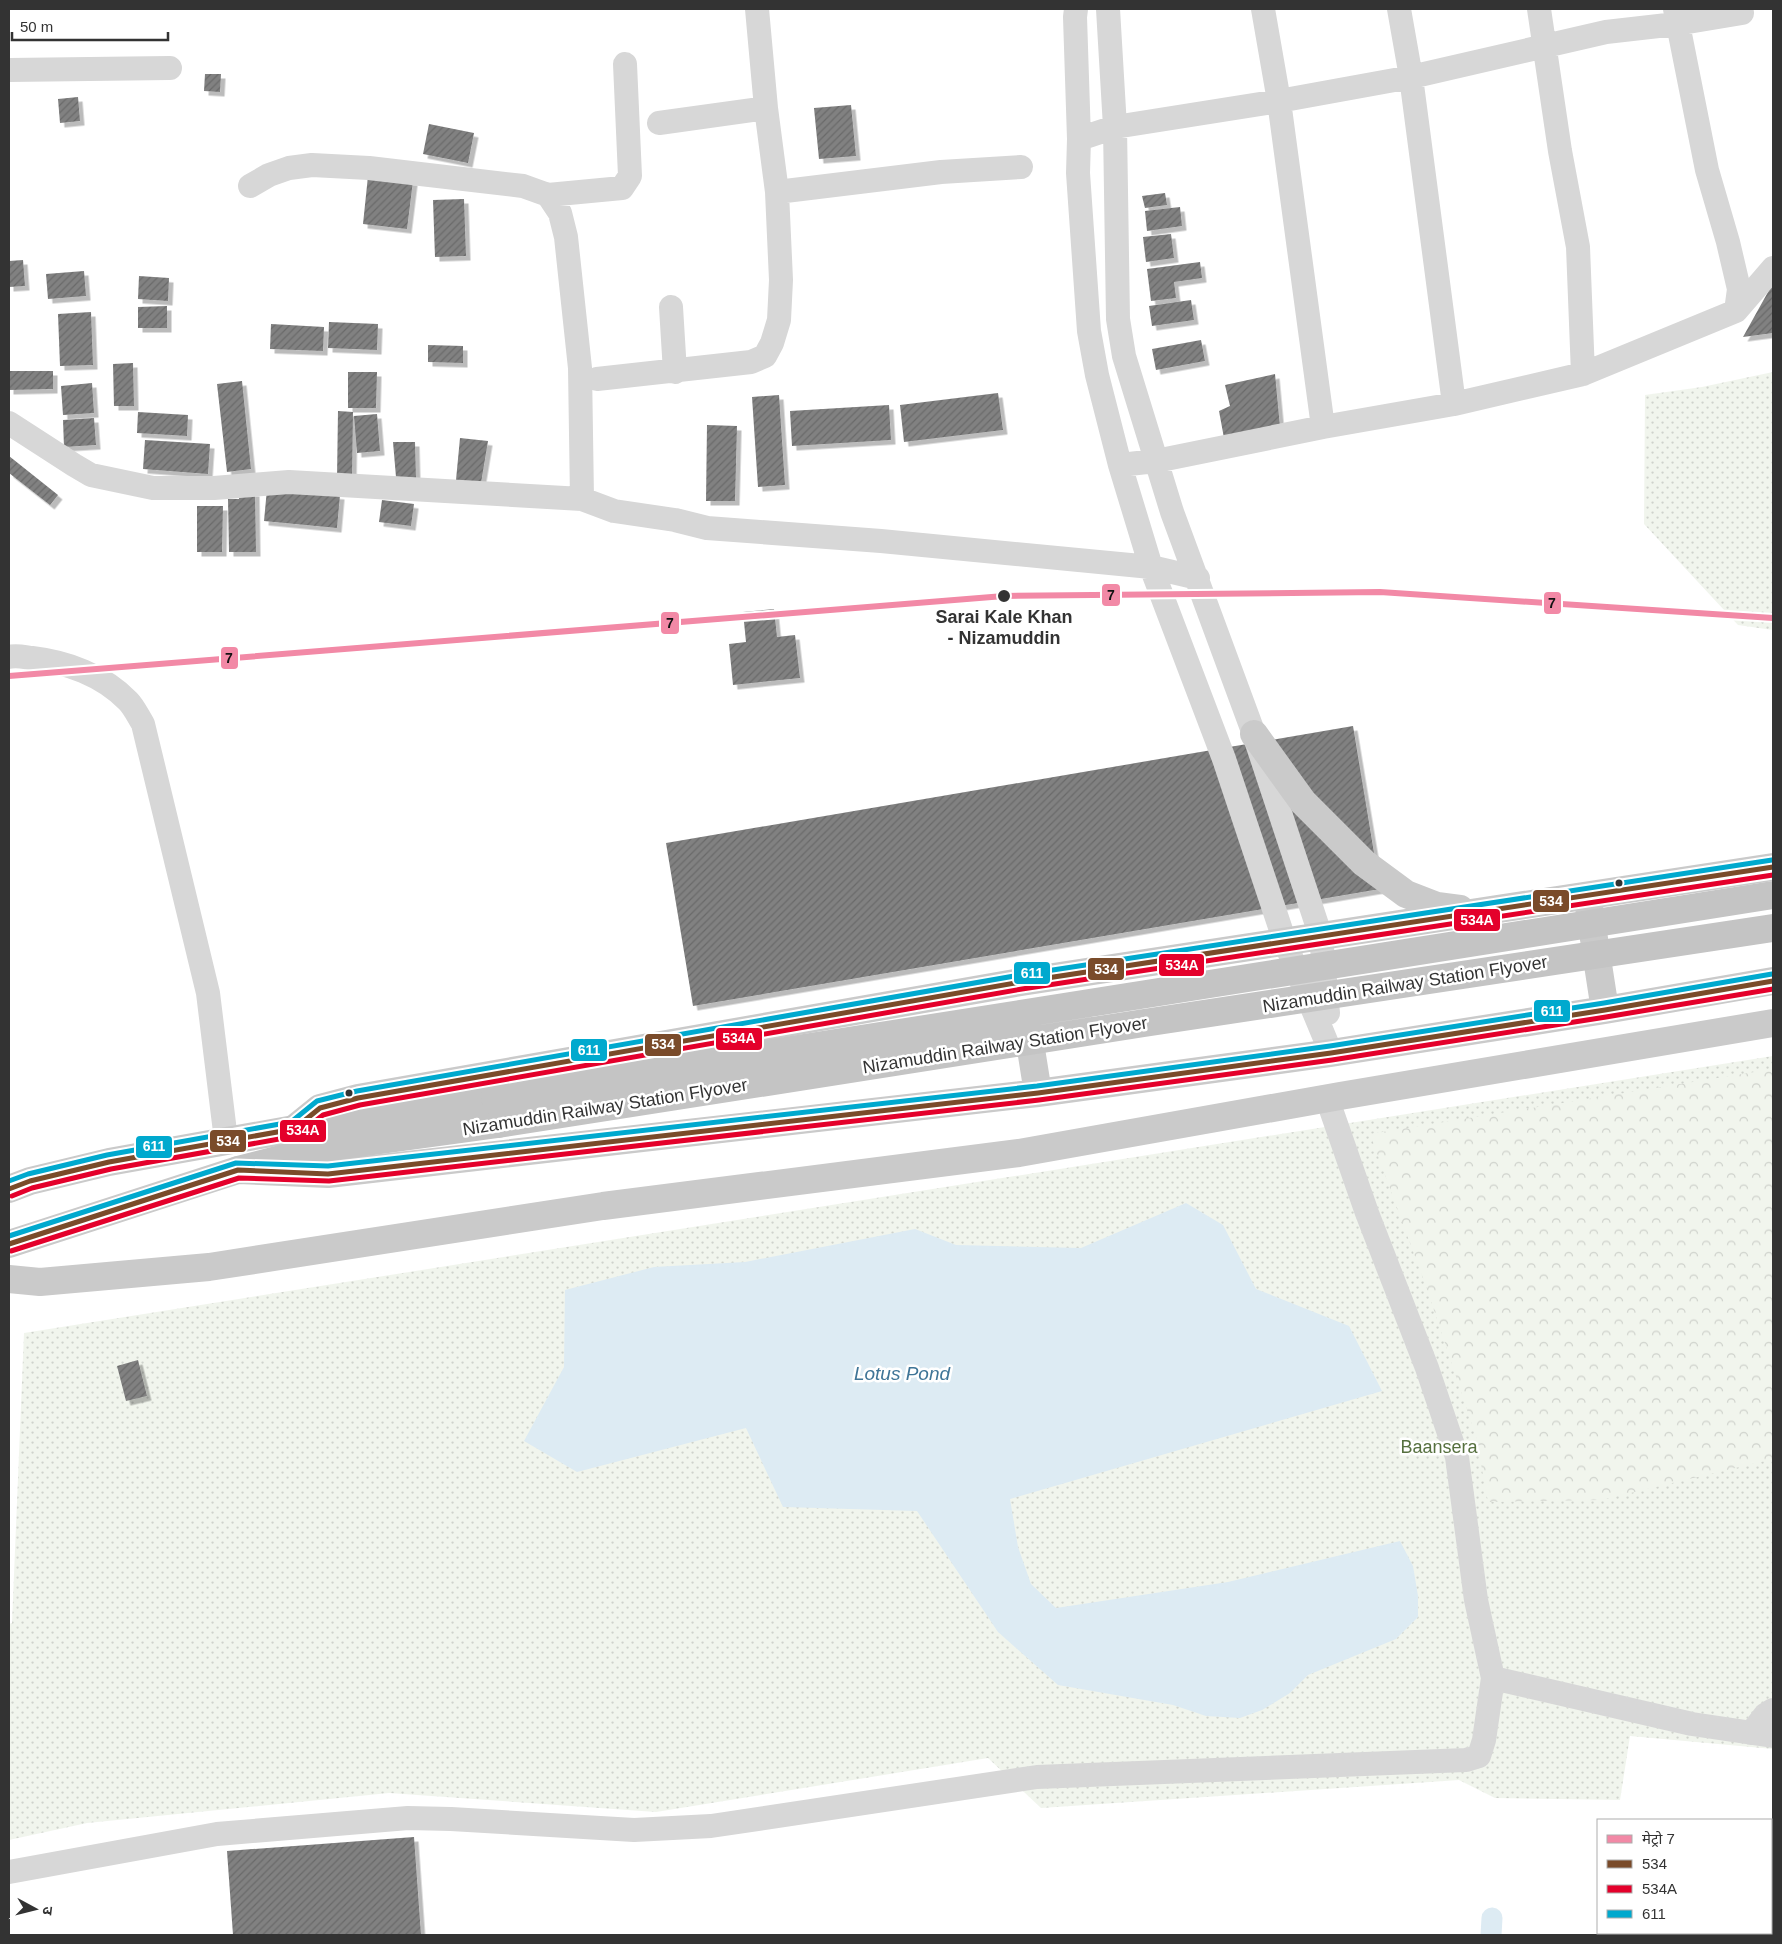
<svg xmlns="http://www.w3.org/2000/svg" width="1782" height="1944" font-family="Arial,'Noto Sans Devanagari',sans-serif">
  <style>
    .grass { fill: url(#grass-dots) }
    .forest { fill: url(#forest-crowns) }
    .water { fill: #ddebf3 }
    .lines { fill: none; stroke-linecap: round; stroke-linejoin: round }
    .canal { stroke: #ddebf3; stroke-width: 21 }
    .building { fill: url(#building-hatch); filter: url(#shadow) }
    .minor { stroke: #d7d7d7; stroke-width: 24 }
    .major { stroke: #cacaca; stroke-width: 28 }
    .highway { stroke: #c4c4c4; stroke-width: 28 }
    .highway-bridge { stroke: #c4c4c4; stroke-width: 28 }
    .bus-1-casing { stroke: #fff; stroke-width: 9 }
    .bus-2-casing { stroke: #fff; stroke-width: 9 }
    .bus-3-casing { stroke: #fff; stroke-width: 9 }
    .bus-1 { stroke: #7a4b2a; stroke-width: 5 }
    .bus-2 { stroke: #e4002b; stroke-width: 5 }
    .bus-3 { stroke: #00a9ce; stroke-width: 5 }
    .metro-1-casing { stroke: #fff; stroke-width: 10 }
    .metro-1 { stroke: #f289a6; stroke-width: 6 }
    .stop-dot { fill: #333; stroke: #fff; stroke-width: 2 }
    .labels { text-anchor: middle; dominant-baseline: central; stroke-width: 5; stroke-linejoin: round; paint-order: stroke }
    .stop-label { font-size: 18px; font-weight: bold; fill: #333; stroke: #fff }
    .street-label { font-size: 18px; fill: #333; stroke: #fff }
    .park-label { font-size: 18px; fill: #56703f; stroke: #fff }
    .water-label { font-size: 19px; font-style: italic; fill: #3f7597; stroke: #fff }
    .line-badge { stroke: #fff; stroke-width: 2 }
    .badge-label { font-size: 14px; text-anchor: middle; font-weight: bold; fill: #fff }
    .pale-badge-label { font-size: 14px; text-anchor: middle; font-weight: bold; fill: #111 }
  </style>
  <defs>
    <pattern id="grass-dots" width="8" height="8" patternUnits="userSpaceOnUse" patternTransform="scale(1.25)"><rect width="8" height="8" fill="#f1f5ed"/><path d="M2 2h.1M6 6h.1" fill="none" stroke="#cfd2cc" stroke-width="1.8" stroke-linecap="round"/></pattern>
    <pattern id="forest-crowns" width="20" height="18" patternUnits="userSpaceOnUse" patternTransform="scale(1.25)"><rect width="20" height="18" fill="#f1f5ed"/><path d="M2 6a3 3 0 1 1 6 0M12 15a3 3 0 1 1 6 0" fill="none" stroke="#cfd2cc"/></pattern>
    <pattern id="building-hatch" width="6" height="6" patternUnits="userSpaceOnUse" patternTransform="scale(1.25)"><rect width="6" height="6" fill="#818181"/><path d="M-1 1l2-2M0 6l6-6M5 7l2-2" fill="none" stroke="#6a6a6a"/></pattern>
    <filter id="shadow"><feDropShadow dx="4.5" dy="4.5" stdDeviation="0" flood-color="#0004"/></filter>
  </defs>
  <rect width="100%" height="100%" fill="#fff"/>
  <path class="grass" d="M1773,372V630L1738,625L1644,524L1645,395L1702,387Z
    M1773,1056V1749L1630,1736L1620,1800L1495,1798L1459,1780L1041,1808L988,1758L656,1812L389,1793L87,1823L9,1840V1624L12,1623L24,1333Z"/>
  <path class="forest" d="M1773,1069V1459L1601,1500L1488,1502L1476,1437L1428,1292L1370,1134Z"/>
  <path class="water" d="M1186,1203L1223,1225L1256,1289L1349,1326L1382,1391L1010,1499L1018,1547L1031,1584L1056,1608L1228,1582L1400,1541L1413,1566L1418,1596V1617L1396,1639L1308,1675L1290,1693L1262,1710L1240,1718L1206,1716L1173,1705L1058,1685L998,1632L917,1511L783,1507L746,1428L577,1472L524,1441L564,1367L565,1290L654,1267L745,1262L915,1229L956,1245L1081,1248Z"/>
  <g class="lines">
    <path class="canal" d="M1491,1935L1492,1918"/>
  </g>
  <path class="building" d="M205,74H221L220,92L204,91Z
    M78,97L80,121L60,123L58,99Z
    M851,105L856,156L819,159L814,108Z
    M429,124L474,133L468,163L423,154Z
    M368,176L413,181L407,229L363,224Z
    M1165,193L1167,205L1145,208L1142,196Z
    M464,199L466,256L435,257L433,200Z
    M1180,207L1182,226L1147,231L1145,211Z
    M1171,234L1174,258L1146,262L1143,237Z
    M23,260L25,286L9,287V261Z
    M1200,262L1202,278L1174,282L1176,298L1151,301L1147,269Z
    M84,271L86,296L48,299L46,274Z
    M139,276L169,278L168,301L138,299Z
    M1773,283V333L1743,337Z
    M1191,300L1194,320L1152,326L1149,306Z
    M167,306V328H138V307Z
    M91,312L93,365L60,366L58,314Z
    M329,322L378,324L377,350L328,348Z
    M271,324L324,327L323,351L270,349Z
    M1201,340L1205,361L1156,370L1152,349Z
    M428,345L463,346V363L428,362Z
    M133,363L134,406H114L113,364Z
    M9,371H53V389L9,390Z
    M348,372H377L376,408H348Z
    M1275,374L1280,427L1224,438L1219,411L1230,406L1225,385Z
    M242,381L251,469L227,472L217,384Z
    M92,383L94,413L63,415L61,386Z
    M998,393L1003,430L904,442L900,405Z
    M779,395L785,485L758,487L752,397Z
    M889,405L891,440L792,446L790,411Z
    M338,411L353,412L352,481L337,478Z
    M138,412L188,415L187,436L137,433Z
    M377,414L380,451L357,453L354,416Z
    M94,418L96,445L64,447L63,420Z
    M707,425L737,426L735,501H706Z
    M460,438L488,441L481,483L456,480Z
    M145,440L210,444L208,474L143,469Z
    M393,442H415L416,479L396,477Z
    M9,456L58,495L50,505L9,473Z
    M267,489L340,495L337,528L264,521Z
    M239,492H255L256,552H229L228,499H239Z
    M382,500L414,504L411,526L379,522Z
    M197,506H223L222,552H197Z
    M774,609L777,637L795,635L800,678L733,685L729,644L746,642L743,612Z
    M1353,726L1380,889L693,1006L666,843Z
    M138,1360L147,1396L126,1401L117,1366Z
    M414,1837L421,1935H233L227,1851Z"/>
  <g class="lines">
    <path class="minor" d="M1076,9L1075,17L1079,139L1078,173L1089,331L1097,375L1120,465L1151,567L1224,759L1285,942L1331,1053
      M1108,9L1115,127L1118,319L1124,356L1172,512L1254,734L1321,937L1328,1013
      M1263,9L1279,101L1323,427
      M1399,9L1411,77L1454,404
      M1539,9L1560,151L1578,247L1583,374
      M1675,9L1707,170L1728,242L1739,289L1736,311
      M9,70L170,68
      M659,123L766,108
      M1079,139L1115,127L1279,101L1411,77L1606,32L1676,24L1742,13
      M250,186L269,175L289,168L312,165L369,168L523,186L548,195L560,213L566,237L580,368L582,499
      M777,192L941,172L1021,167
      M548,195L622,188L630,176L625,64
      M671,307L675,372
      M597,379L751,362L765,356L772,343L779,320L781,280L777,192L766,108L757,9
      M9,423L74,465L91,475L153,488H214L289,482L582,499L614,511L675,520L707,528L881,541L1151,567L1198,578
      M1120,465L1156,461L1323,427L1454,404L1583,374L1736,311L1773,268
      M9,657C16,655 24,657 32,658C66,662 103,675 128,701C134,707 138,716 143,724L208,993L226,1140
      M1327,1098L1367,1213L1427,1368L1457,1457L1476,1600L1493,1678L1692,1724L1773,1736
      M1751,1733L1765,1715L1773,1710
      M9,1872L217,1834L408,1818L451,1819L634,1830L711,1826L1037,1777L1466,1760L1479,1756L1484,1740L1493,1678"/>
    <path class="major" d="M1254,734L1303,802L1364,863L1406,894L1437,906L1460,909
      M1588,900L1605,1010
      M1026,1018L1038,1093
      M9,1189L30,1181L109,1162L294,1129L320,1108L358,1098L1021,982L1773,867
      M9,1244L238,1170L328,1174L1038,1093L1331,1053L1605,1010L1773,981
      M9,1279L40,1282L209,1267L603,1206L1019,1153L1340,1096L1773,1023"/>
    <path class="highway" d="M294,1129L495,1097
      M238,1170L323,1148L498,1124"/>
    <path class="highway-bridge" d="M495,1097L1773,895
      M498,1124L1144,1023L1773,928"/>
    <g class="bus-1-casing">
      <path id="bus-1" d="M9,1189L30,1181L109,1162L294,1129L320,1108L358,1098L1021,982L1773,867
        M9,1244L238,1170L328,1174L1038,1093L1331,1053L1605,1010L1773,981"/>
    </g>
    <g class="bus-2-casing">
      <path id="bus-2" d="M12,1196L32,1188L111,1169L296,1136L323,1115L360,1105L1022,989L1773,875
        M11,1251L239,1178L329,1181L1039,1100L1332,1060L1606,1017L1773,989"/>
    </g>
    <g class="bus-3-casing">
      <path id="bus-3" d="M9,1181L28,1174L107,1155L291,1122L317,1101L357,1091L1020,975L1772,860
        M9,1236L236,1163L328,1166L1037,1086L1330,1046L1604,1003L1772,974"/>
    </g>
    <use href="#bus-1" class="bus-1"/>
    <use href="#bus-2" class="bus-2"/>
    <use href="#bus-3" class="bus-3"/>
    <g class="metro-1-casing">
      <path id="metro-1" d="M9,676L1004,596L1380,592L1773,618"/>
    </g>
    <use href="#metro-1" class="metro-1"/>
  </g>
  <g class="stop-dot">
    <circle cx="1004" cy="596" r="7"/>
    <circle cx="1619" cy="883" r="4.5"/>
    <circle cx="349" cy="1093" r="4.5"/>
  </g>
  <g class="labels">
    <g class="stop-label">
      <text x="1004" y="617">Sarai Kale Khan<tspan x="1004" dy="21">- Nizamuddin</tspan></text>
    </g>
    <g class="street-label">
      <text transform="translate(1405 984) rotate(-9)">Nizamuddin Railway Station Flyover</text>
      <text transform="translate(1005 1045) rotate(-9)">Nizamuddin Railway Station Flyover</text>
      <text transform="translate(605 1107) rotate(-9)">Nizamuddin Railway Station Flyover</text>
    </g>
    <g class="park-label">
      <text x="1439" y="1447">Baansera</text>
    </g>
    <g class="water-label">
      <text x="902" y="1373">Lotus Pond</text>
    </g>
  </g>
  <g class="line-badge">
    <rect x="1101" y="583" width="20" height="24" rx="5" fill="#f289a6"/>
    <rect x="1543" y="591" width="19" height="24" rx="5" fill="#f289a6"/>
    <rect x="660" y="611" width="20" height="24" rx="5" fill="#f289a6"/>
    <rect x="220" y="646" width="19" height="24" rx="5" fill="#f289a6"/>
    <rect x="1532" y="889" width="38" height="24" rx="5" fill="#7a4b2a"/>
    <rect x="1453" y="908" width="48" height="24" rx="5" fill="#e4002b"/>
    <rect x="1158" y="953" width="47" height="24" rx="5" fill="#e4002b"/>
    <rect x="1087" y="957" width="38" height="24" rx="5" fill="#7a4b2a"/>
    <rect x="1013" y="961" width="38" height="24" rx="5" fill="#00a9ce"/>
    <rect x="1533" y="999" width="38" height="24" rx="5" fill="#00a9ce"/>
    <rect x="715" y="1027" width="48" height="24" rx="5" fill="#e4002b"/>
    <rect x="644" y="1033" width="38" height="24" rx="5" fill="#7a4b2a"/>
    <rect x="570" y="1038" width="38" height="24" rx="5" fill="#00a9ce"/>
    <rect x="279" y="1119" width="48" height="24" rx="5" fill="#e4002b"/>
    <rect x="209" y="1129" width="38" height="24" rx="5" fill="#7a4b2a"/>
    <rect x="135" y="1135" width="38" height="24" rx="5" fill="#00a9ce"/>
  </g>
  <g class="badge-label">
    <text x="1551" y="906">534</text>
    <text x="1477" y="925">534A</text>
    <text x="1182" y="970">534A</text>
    <text x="1106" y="974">534</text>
    <text x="1032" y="978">611</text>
    <text x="1552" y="1016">611</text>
    <text x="739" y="1043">534A</text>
    <text x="663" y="1049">534</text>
    <text x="589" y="1055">611</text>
    <text x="303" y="1135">534A</text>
    <text x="228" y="1146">534</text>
    <text x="154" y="1151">611</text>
  </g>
  <g class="pale-badge-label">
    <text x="1111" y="600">7</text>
    <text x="1552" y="608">7</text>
    <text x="670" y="628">7</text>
    <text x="229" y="663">7</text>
  </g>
  <rect width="1782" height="1944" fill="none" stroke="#333333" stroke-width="20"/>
  <rect x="1597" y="1819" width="175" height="115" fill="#ffffff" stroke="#adadad"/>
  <rect x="1607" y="1835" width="25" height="8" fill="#f289a6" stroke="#adadad"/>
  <text x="1642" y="1844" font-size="15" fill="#333333">मेट्रो 7</text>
  <rect x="1607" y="1860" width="25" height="8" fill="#7a4b2a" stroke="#adadad"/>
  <text x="1642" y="1869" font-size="15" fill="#333333">534</text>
  <rect x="1607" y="1885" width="25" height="8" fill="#e4002b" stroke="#adadad"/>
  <text x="1642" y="1894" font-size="15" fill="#333333">534A</text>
  <rect x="1607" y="1910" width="25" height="8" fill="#00a9ce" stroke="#adadad"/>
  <text x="1642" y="1919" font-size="15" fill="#333333">611</text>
  <g transform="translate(35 1909) rotate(97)" stroke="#ffffff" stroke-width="4" paint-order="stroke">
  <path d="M0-4L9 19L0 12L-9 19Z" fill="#333333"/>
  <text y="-8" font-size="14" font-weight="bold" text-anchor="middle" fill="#333333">उ</text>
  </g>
  <path d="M12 32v8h156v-8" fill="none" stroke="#333333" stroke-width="2.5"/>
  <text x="20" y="32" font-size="15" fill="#333333" stroke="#ffffff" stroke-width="4" paint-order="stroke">50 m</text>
</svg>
